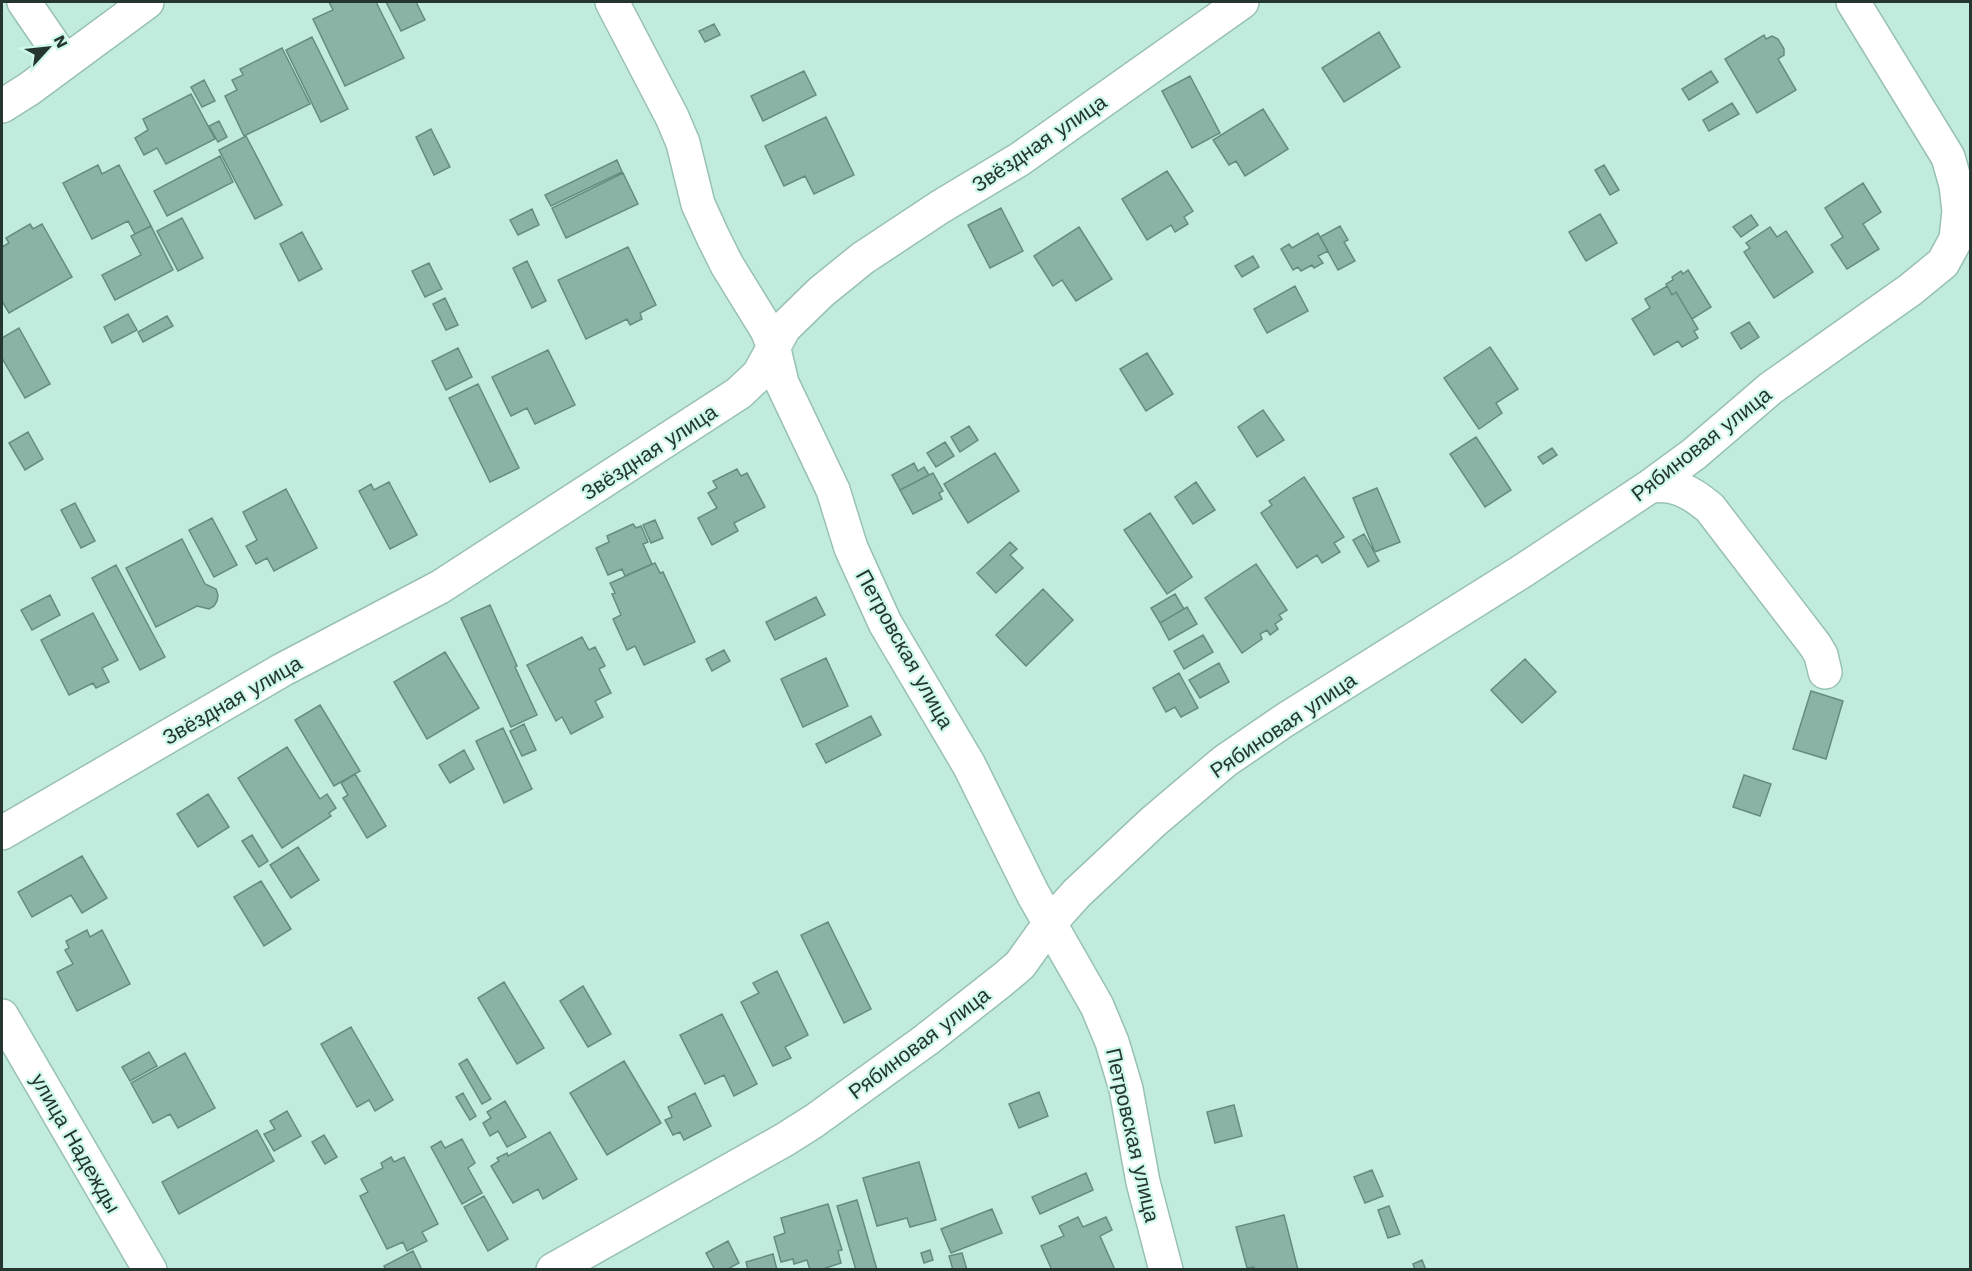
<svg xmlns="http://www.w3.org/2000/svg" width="1972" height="1271" font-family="'Work Sans',sans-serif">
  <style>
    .building { fill: #8ab3a6; stroke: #658c80; stroke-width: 1.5 }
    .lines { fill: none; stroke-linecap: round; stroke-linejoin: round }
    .minor-casing { stroke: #98c1b4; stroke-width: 36 }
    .minor { stroke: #fff; stroke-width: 33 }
    .labels { text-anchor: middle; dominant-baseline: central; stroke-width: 4.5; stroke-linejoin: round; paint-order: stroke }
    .street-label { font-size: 21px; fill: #253530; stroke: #cef8ea }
  </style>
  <rect width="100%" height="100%" fill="#c1ebdd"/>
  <path class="building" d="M329,2H376L404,58L345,86L313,19L333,10Z
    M386,2H416L425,20L401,31Z
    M714,24L720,35L705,42L699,31Z
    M1379,32L1400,67L1344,102L1322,68Z
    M1764,35L1766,39L1772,36L1778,39L1784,49V55L1778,59L1796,90L1757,113L1725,59Z
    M312,37L348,109L321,122L286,50Z
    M282,48L310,104L244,136L225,96L237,90L232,80L243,75L240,69Z
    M804,71L816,95L763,121L751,96Z
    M1711,71L1718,82L1689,100L1682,89Z
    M1190,76L1220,133L1192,148L1162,91Z
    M204,80L215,101L202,107L191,87Z
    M191,94L215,139L166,164L157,148L144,155L135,138L148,130L143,119Z
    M1732,103L1739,114L1709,131L1703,120Z
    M1263,109L1288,149L1245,176L1236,161L1229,165L1213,140Z
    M826,117L854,175L814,194L805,176L784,186L765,146Z
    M219,121L227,137L218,142L209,126Z
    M431,129L450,167L434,175L416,137Z
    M246,136L282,205L255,219L219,150Z
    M220,156L233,182L167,216L154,191Z
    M617,160L622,172L551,206L545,195Z
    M98,165L102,174L119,165L151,226L135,234L128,221L92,239L63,183Z
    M1604,165L1619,190L1610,195L1595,170Z
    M1167,171L1193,211L1184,217L1188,224L1175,232L1171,225L1147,240L1122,199Z
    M623,173L638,204L566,238L552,208Z
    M1863,183L1881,212L1863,224L1879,249L1847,269L1831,245L1843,237L1825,208Z
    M1001,208L1023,251L990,268L968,225Z
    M532,209L539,225L518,235L510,220Z
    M1600,214L1617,243L1586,261L1569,232Z
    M1751,215L1758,225L1741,237L1733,227Z
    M182,218L203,258L178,271L157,231Z
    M30,224L33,229L42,224L72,277L9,313L2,301V247L9,243L6,238Z
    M151,226L173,270L115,300L102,275L141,255L131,236Z
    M1340,226L1348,240L1344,242L1355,261L1338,270L1320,237Z
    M1079,227L1112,279L1076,301L1062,280L1053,286L1034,256Z
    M1770,227L1777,237L1786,231L1813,272L1774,298L1744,252L1750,248L1746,243Z
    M302,232L322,269L299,281L280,244Z
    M1318,233L1328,251L1318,256L1323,263L1314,268L1312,265L1301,271L1298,267L1293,270L1281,249L1289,244L1292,248Z
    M628,247L656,305L640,313L642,319L630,325L627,319L586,339L558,280Z
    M1253,256L1259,267L1242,277L1235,266Z
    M527,261L546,301L532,308L513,268Z
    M429,263L442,289L425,297L412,271Z
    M1688,270L1711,307L1692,319L1676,292L1672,295L1666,284L1673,280L1672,277L1681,271L1683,274Z
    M1295,286L1308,311L1267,333L1254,309Z
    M1667,286L1672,295L1676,292L1698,329L1694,331L1698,338L1682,347L1678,341L1654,355L1632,319L1650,308L1645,299Z
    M445,298L458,325L446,330L433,304Z
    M128,314L137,330L112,343L104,327Z
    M167,316L173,326L143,342L138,332Z
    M1749,322L1759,337L1741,349L1731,333Z
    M19,328L50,384L25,398L2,358V338Z
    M1490,347L1518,389L1496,403L1502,413L1479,429L1444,378Z
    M458,348L472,377L446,390L432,361Z
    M548,350L575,405L535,424L527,408L511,416L492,377Z
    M1147,353L1173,394L1146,411L1120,369Z
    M478,384L519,468L490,482L449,398Z
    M1263,410L1284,440L1257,457L1238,427Z
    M969,426L978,440L960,452L951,437Z
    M28,432L43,459L25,470L9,443Z
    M1476,437L1511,490L1485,507L1450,454Z
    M945,442L954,456L936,467L927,453Z
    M1552,448L1557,455L1543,464L1538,457Z
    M995,453L1019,491L968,523L944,484Z
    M914,463L918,471L924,467L929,475L900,490L892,475Z
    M737,469L741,476L747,473L765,507L734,523L738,531L712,545L698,518L717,508L708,493L717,488L713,481Z
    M933,473L943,491L939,493L942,499L913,514L900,490Z
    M1304,477L1344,537L1334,543L1340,552L1322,563L1317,555L1297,568L1261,513L1272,505L1269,501Z
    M389,482L417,535L390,549L359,491L371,484L374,490Z
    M1196,482L1215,510L1193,524L1175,497Z
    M1377,488L1400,542L1375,552L1353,498Z
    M286,489L317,548L274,571L267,558L256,564L246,546L257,540L243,512Z
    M75,503L95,541L81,548L61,510Z
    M1150,513L1192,577L1167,594L1124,530Z
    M212,518L237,565L214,577L189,530Z
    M655,520L663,538L651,543L643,525Z
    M633,524L636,528L641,526L648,542L643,544L652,564L625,576L622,569L608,575L596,548L609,542L607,536Z
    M1364,534L1379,561L1368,567L1353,540Z
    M182,539L205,584L216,589L218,595L217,601L214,606L209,609L197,606L156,627L126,568Z
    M1010,542L1017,549L1010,555L1023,568L996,593L977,573Z
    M655,563L660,573L663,572L695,642L644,665L635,646L627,650L613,619L621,615L612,594L615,593L610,583Z
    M1256,564L1287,610L1279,615L1282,619L1275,624L1278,629L1270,635L1267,630L1260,634L1262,639L1242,653L1205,598Z
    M116,565L165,657L140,670L92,578Z
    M1043,589L1073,620L1026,666L996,635Z
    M1175,594L1184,609L1160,623L1151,608Z
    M50,595L60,615L32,630L21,610Z
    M816,597L825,615L775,640L766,622Z
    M490,605L517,666L515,667L537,715L511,727L461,618Z
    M1187,607L1197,624L1169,640L1160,623Z
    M93,613L118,660L102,668L109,682L96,688L93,683L69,695L41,640Z
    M1203,635L1213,652L1184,669L1174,651Z
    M582,637L589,650L595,647L605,666L599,669L611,693L595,701L603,717L571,734L562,717L556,721L527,665Z
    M724,650L730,661L712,671L706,659Z
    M445,652L479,708L427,739L394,682Z
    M826,658L848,706L803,727L781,679Z
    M1525,659L1556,692L1522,723L1491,690Z
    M1219,663L1229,682L1200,698L1189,680Z
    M1179,673L1198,708L1181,717L1175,707L1166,712L1153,688Z
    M1811,691L1843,701L1826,759L1793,749Z
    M320,705L360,771L334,786L295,720Z
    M871,716L881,735L826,763L816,744Z
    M524,724L536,750L522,756L510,731Z
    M503,728L532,789L504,803L476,741Z
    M287,747L320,799L327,794L336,808L329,813L331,816L282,848L238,778Z
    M464,750L474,769L450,783L439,765Z
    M355,774L386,826L367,838L343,798L348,795L341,783Z
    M1744,775L1771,784L1760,816L1733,807Z
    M208,794L229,827L198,847L177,814Z
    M252,835L268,861L259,867L242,841Z
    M298,847L319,880L291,898L270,865Z
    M82,856L107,898L82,913L71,895L32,917L18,892Z
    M261,881L291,929L264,946L234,897Z
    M828,922L871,1009L844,1023L801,935Z
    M87,930L90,937L102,930L130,984L77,1011L57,972L73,964L65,950L69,948L66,941Z
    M777,971L808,1035L785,1047L791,1058L773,1066L741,1002L759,993L753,983Z
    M504,982L544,1048L517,1064L478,998Z
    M583,986L611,1034L588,1047L560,1001Z
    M722,1014L757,1084L734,1096L724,1075L705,1084L680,1035Z
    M351,1027L393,1100L375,1111L369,1100L357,1107L321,1044Z
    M149,1052L157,1066L130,1081L122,1067Z
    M185,1053L215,1108L178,1128L170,1114L153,1123L131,1083Z
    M467,1059L491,1099L482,1104L459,1064Z
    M624,1061L661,1123L607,1155L570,1093Z
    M1039,1092L1048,1116L1019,1128L1009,1104Z
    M463,1093L476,1116L470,1120L456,1097Z
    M695,1093L711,1126L684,1140L680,1132L673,1135L665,1120L672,1117L668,1107Z
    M505,1101L526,1137L507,1147L498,1131L490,1136L483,1123L491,1118L487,1112Z
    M1234,1105L1242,1136L1215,1143L1207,1112Z
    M287,1111L301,1136L274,1151L264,1134L275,1129L270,1121Z
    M257,1130L274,1161L179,1214L162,1182Z
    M550,1132L577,1179L543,1199L538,1189L513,1203L491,1166L499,1161L497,1158L507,1153L508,1156Z
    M324,1135L337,1157L325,1164L312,1142Z
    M462,1139L475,1163L468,1168L482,1193L462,1204L431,1147L441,1141L445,1148Z
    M391,1157L394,1162L404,1157L438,1224L422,1232L427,1241L407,1251L403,1242L387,1249L360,1196L368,1192L361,1179L383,1168L381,1163Z
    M919,1162L936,1220L910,1227L907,1218L877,1226L863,1178Z
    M1372,1170L1383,1196L1365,1203L1354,1177Z
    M1086,1173L1093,1190L1040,1214L1032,1197Z
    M484,1196L508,1239L488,1251L464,1207Z
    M857,1200L877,1270H856L837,1206Z
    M828,1204L842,1250L838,1251L841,1263L820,1270H810L807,1260L794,1264L793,1259L781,1262L774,1237L785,1233L781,1218Z
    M1389,1206L1400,1234L1388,1238L1378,1210Z
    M992,1209L1002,1233L951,1253L941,1229Z
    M1284,1215L1298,1270H1254V1267L1247,1268L1236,1227Z
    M1078,1217L1083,1227L1106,1217L1112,1230L1100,1236L1115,1270H1052L1041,1246L1064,1236L1059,1226Z
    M728,1241L739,1263L726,1270H715L706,1253Z
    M930,1250L933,1260L924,1263L921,1253Z
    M413,1251L422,1270H386L384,1266Z
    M962,1253L967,1270H953L949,1256Z
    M773,1254L777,1270H748L746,1262Z
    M1422,1260L1426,1270H1415L1413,1264Z"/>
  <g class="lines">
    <g class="minor-casing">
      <path id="minor" d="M24,2L65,62
        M612,2L672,117L683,143L698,204L713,237L727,265L767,330L773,345L782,383L833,490L851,548L885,623L969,765L1033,894L1097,1006L1112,1042L1126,1089L1143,1182L1166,1270
        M2,106L29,89L147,2
        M1649,487C1673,481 1692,493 1710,508L1815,645L1821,655L1825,672
        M2,833L282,670L440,587L739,393L759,374L784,328L821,292L863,258L940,207L1020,159L1242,2
        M2,1016L150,1270
        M553,1270L784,1140L814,1121L926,1040L1001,981L1020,965L1050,923L1077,893L1154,821L1225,761L1285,720L1524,570L1649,487L1694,454L1771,388L1910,290L1943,263L1956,239L1959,211L1956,185L1948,157L1853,2"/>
    </g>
    <use href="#minor" class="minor"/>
  </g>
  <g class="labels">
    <g class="street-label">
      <text transform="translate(1039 143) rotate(-34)">Звёздная улица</text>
      <text transform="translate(1701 444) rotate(-38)">Рябиновая улица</text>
      <text transform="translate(649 452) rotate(-33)">Звёздная улица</text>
      <text transform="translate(905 649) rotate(61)">Петровская улица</text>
      <text transform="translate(232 700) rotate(-30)">Звёздная улица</text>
      <text transform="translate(1283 725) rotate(-34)">Рябиновая улица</text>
      <text transform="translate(919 1043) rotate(-37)">Рябиновая улица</text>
      <text transform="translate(1133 1135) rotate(77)">Петровская улица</text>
      <text transform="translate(76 1143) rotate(60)">улица Надежды</text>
    </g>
  </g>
  <rect width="1972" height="1271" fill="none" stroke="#253530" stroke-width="6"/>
  <g transform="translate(48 48) rotate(63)" stroke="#cef8ea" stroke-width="4.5" paint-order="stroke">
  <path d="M0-4.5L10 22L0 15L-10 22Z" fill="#253530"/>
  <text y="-9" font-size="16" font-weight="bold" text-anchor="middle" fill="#253530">N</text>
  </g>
</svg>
